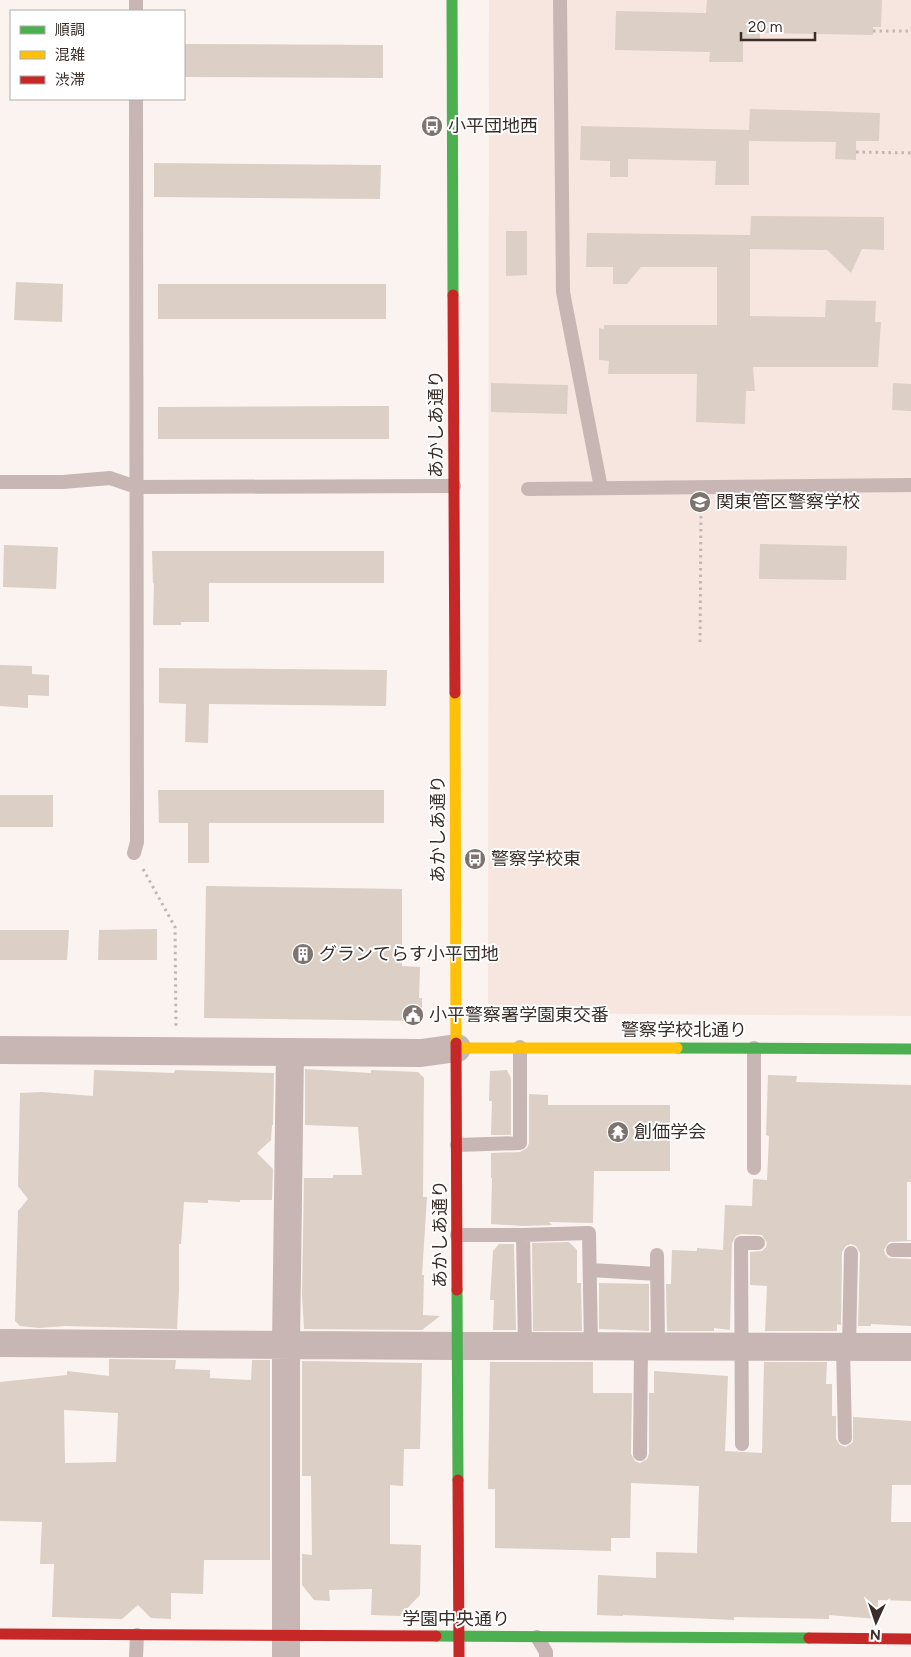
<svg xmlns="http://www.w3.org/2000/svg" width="911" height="1657" font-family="Figtree,'Noto Sans JP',sans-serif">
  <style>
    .built { fill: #f6e6df }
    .building { fill: #dccfc5; fill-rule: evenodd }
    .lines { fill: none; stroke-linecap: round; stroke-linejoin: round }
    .path { stroke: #c1b6b4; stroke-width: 3; stroke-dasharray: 2.5 4; stroke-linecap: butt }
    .lane { stroke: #c7b6b4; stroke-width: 14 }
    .street { stroke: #c7b6b4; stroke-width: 28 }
    .fast { stroke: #4caf50; stroke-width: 11 }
    .slow { stroke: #ffc107; stroke-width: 11 }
    .jam { stroke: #c62828; stroke-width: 11 }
    .labels { text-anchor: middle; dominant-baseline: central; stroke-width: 4; stroke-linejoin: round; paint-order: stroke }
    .poi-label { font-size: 18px; fill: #392e29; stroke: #fff; text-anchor: start }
    .street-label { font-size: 18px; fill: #392e29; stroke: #fff }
  </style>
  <rect width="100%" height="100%" fill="#faf3f0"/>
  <path class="built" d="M489,0H911V1016L502,1013L488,1004Z"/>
  <path class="building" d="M707,0H882L881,27H873V35L760,33V40H743V62H709L710,52L615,50L616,11L706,13Z
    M184,44L383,45V78L184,77Z
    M750,109L880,113L879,141H856V160L835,159L836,142L749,141V185H715L716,161L628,159V177H610V161L580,160L581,126L749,130Z
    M154,163L381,165L380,199L154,197Z
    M751,216L884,217V250L862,249L851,273L827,250L750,249V316L825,317L826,300L876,301L875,322H881L878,367H753L755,391H746L745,424L696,422L697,374H608L609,361L599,360V328L604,329V325H717V267H641L627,284H613V267H586L587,233L750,235Z
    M506,231H527V275L506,276Z
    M16,282L63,284L62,322L14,320Z
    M158,284H386V319H158Z
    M491,383L568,385L567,414L491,412Z
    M893,383L911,384V411L892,410Z
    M389,406V439H158V407Z
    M760,544L847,546L846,580L759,579Z
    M4,545L58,547L56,589L3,587Z
    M152,551H384V583H209V622H181V625H153L154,583H153Z
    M0,665L32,666V674L49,675V696L28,695V708L0,706Z
    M159,668L387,670L386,706L209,704L208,743L185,742L186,704L159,703Z
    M158,790H384V823H209V863H188V823H159Z
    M0,795H53V827H0Z
    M206,886L402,889V966L420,967L419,998H422V1021L204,1018Z
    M157,929V960H98L99,930Z
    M0,930H69L67,960H0Z
    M305,1069L371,1073V1070L418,1072L424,1078L423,1197H427L422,1275H424L423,1315L440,1316L422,1330L304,1329L302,1295L304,1178H333V1175H362L358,1127L305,1125Z
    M94,1070L174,1073L175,1070L274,1073L273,1125H272L271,1140L257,1153L273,1169L272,1200H240V1202L208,1200V1203L184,1202L181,1244H179V1290L177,1329L65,1326L39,1328L20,1326L15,1321L18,1211L28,1199L18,1186L20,1093L42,1092L93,1096Z
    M507,1070L511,1078V1135H491L492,1101H489L490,1071Z
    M768,1075L797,1076L796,1082L911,1085V1182H907V1240H911V1241L889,1242L884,1250L885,1254L889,1258L911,1259V1326L871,1324V1326H858L860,1253L856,1246L851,1244L846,1246L842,1252L841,1325L837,1324V1331H765L767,1286L750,1285V1252L762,1251L766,1247L767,1243L762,1235L741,1234L736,1236L732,1243L730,1330L714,1328V1331H667L666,1284H671L672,1250L697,1251V1248L723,1250L725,1205L752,1206L753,1179L767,1180L769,1136L766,1135Z
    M529,1094L548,1095V1105H670V1171H594L593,1223L549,1222L552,1225L523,1226L491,1224L492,1178H491V1153L520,1152L527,1148L529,1143Z
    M569,1242L577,1250V1283H581L582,1331H533L532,1243Z
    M499,1244H514L516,1330H493L494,1300H490L493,1251Z
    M599,1283L649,1284V1331L599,1329Z
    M109,1359L176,1360L175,1369L210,1370V1378L251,1380L252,1360H270V1560H204L203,1594L171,1593V1619L151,1618L138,1605L122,1619L52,1617L54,1564H40L42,1522L0,1521V1382L67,1375V1371L109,1376ZM64,1410L118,1413L116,1462L65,1463Z
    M302,1361L422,1363L420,1449H404L403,1486L390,1485V1544L421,1545L420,1595L400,1616L371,1615L372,1589L329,1590L330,1601L314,1600L302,1585V1554L312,1555L311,1476H302Z
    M490,1362H593V1393H632L631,1454L635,1461L640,1463L647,1459L649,1454V1393H654V1371L728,1376L725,1451L762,1453L764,1362H827L826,1384H832V1416H836V1439L840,1445L846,1447L853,1442V1417L911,1421V1485H892L891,1522H911V1601L878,1600L877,1619L829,1615V1619L734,1617V1620L623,1615V1616L597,1615L598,1575L656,1578V1552L697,1553L699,1486L631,1483L630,1538H611V1551L495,1548V1489H488Z"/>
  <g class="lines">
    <path class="path" d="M873,31H911
      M856,152L911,153
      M700,642L701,505
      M143,869L175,927L176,1027"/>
    <path class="lane" d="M136,0V11
      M560,0L563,292L601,488
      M0,482H63L110,478L136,487L454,486
      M528,489L911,485
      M134,853L137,842L136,99
      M754,1048V1168
      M457,1145L520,1143V1047
      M457,1235H523L589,1233L591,1346
      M523,1235L525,1346
      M893,1250H911
      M657,1255L658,1346
      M591,1270L657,1274
      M843,1347L845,1438
      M849,1347L851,1253
      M742,1444L741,1243H758
      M640,1454L641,1347
      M537,1637L546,1652V1657
      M136,1657L137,1635"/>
    <path class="street" d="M0,1050L421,1053L457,1048
      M0,1343L457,1346L911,1347
      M286,1657V1344L290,1052"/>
    <path class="fast" d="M452,0L453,295
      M677,1048L911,1049
      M457,1290L458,1480
      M436,1636L809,1638"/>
    <path class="slow" d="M455,693L456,1043
      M457,1048H677"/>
    <path class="jam" d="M453,295L455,693
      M456,1043L457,1290
      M458,1480L459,1657
      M0,1634L436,1636
      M809,1638L911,1639"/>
  </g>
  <defs>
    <g id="bus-disc" transform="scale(1.125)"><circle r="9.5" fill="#7d736f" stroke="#fff"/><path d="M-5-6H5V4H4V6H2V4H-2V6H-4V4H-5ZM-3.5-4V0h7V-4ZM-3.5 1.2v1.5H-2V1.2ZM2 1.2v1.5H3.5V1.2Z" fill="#fff"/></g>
    <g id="university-disc" transform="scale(1.125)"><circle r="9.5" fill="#7d736f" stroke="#fff"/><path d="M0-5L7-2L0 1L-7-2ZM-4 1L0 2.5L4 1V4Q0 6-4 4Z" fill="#fff"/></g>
    <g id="building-disc" transform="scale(1.125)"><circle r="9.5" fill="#7d736f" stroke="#fff"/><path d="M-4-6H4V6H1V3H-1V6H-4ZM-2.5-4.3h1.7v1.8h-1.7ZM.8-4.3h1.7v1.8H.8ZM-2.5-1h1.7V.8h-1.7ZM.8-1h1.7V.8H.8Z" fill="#fff"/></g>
    <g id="civic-disc" transform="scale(1.125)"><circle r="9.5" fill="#7d736f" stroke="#fff"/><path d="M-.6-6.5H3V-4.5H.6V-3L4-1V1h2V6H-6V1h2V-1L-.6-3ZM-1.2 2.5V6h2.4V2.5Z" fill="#fff"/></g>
    <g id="temple-disc" transform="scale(1.125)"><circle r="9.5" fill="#7d736f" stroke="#fff"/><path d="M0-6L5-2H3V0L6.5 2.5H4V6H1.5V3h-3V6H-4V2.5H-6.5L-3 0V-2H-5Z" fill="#fff"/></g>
  </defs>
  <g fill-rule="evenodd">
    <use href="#bus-disc" x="432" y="126"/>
    <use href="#university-disc" x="700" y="502"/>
    <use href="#bus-disc" x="475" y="859"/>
    <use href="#building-disc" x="303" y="954"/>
    <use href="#civic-disc" x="413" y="1015"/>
    <use href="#temple-disc" x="618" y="1132"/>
  </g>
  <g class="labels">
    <g class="poi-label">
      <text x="448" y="126">小平団地西</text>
      <text x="716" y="502">関東管区警察学校</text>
      <text x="491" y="859">警察学校東</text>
      <text x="319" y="954">グランてらす小平団地</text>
      <text x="429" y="1015">小平警察署学園東交番</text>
      <text x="634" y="1132">創価学会</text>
    </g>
    <g class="street-label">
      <text transform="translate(436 424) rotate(-90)">あかしあ通り</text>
      <text transform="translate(438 829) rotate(-90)">あかしあ通り</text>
      <text x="684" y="1030">警察学校北通り</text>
      <text transform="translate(440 1234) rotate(-90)">あかしあ通り</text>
      <text x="456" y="1619">学園中央通り</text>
    </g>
  </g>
  <rect x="10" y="10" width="175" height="90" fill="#ffffff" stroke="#b0aba9"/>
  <rect x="20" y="26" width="25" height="8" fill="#4caf50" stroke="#b0aba9"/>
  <text x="55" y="35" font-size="15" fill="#392e29">順調</text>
  <rect x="20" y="51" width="25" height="8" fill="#ffc107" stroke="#b0aba9"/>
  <text x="55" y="60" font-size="15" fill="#392e29">混雑</text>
  <rect x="20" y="76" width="25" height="8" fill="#c62828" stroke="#b0aba9"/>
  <text x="55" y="85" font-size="15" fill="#392e29">渋滞</text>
  <g transform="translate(876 1622) rotate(183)" stroke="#ffffff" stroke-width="4" paint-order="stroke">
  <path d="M0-4L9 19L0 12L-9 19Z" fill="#392e29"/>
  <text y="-8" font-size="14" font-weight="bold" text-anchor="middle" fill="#392e29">N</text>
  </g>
  <path d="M741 32v8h74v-8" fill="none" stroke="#392e29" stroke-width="2.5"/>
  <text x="748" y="32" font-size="15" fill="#392e29" stroke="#ffffff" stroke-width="4" paint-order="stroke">20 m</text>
</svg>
